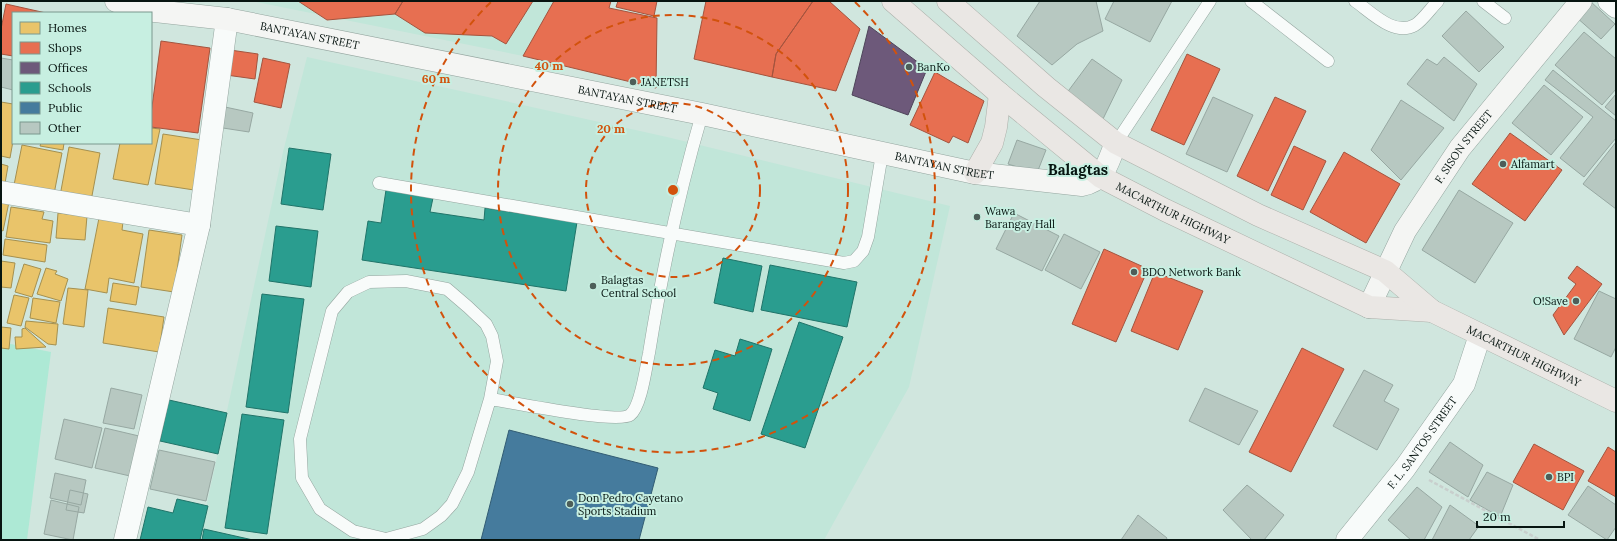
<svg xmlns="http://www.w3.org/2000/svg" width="1617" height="541" font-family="Lora,serif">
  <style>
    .built { fill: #c1e6d9 }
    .green { fill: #ade9d5 }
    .homes { fill: #e9c46a; stroke: #a5904f }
    .shops { fill: #e76f51; stroke: #a4543e }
    .offices { fill: #6d597a; stroke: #4e455a }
    .schools { fill: #2a9d8f; stroke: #207469 }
    .public { fill: #457b9d; stroke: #325c73 }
    .building { fill: #b7c8c1; stroke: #97a8a2 }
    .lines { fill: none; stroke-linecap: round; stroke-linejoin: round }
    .lane-casing { stroke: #94a59f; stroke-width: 13 }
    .street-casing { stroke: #94a59f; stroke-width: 23 }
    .secondary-casing { stroke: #94a59f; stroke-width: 23 }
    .highway-casing { stroke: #acb0aa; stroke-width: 23 }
    .path { stroke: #c8cfcd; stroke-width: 2.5; stroke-dasharray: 4 2; stroke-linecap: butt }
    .lane { stroke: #f8fbfa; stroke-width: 12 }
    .street { stroke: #f8fbfa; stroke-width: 22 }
    .secondary { stroke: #f4f5f3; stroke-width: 22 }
    .highway { stroke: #eae7e4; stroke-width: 22 }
    .ring { fill: none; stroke: #d2520c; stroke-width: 2; stroke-dasharray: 7 5 }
    .poi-dot { fill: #4d5e59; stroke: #c7efe1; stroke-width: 1.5 }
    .labels { text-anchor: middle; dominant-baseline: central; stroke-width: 4; stroke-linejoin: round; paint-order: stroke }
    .street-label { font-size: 11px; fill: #071511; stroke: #c7efe1 }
    .poi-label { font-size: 11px; fill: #071511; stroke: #c7efe1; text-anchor: start }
    .district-label { font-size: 15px; font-weight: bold; fill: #071511; stroke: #c7efe1 }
    .centre { fill: #d2520c; stroke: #c7efe1; stroke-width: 2 }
    .ring-label { font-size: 12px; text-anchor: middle; font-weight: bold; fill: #d2520c; stroke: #c7efe1; stroke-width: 4; stroke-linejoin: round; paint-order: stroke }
  </style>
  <rect width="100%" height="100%" fill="#d0e6de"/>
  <path class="built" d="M252,1H554L523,56Z
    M307,57L667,137L950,206L909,387L824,540H199L283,152Z"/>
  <path class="green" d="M1,342L51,352L27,540H1Z"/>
  <path class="homes" d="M1,102L13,104V141L10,158L1,156Z
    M151,128L160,129L148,185L113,179L120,143H151Z
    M163,134L202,140L194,190L155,184Z
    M41,143H64L63,150L40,146Z
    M22,145L62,153L54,194L14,185Z
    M69,147L100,153L91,201L60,196Z
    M1,164L8,166L4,189H1Z
    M1,200L9,202L3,231L1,230Z
    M11,207L44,212L42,219L53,221L50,243L6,237Z
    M58,213L87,216L85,240L56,238Z
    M99,218L123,222L122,230L143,234L134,283L109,278L107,293L85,289Z
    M149,230L182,235L174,292L141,287Z
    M5,239L47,245L45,262L3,255Z
    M1,261L15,263L11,288L1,287Z
    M24,264L41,269L32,297L15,292Z
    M46,268L57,271L55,274L68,279L61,301L37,294Z
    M113,283L139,287L136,305L110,301Z
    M68,288L88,290L84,327L63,324Z
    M14,295L29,298L21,326L7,323Z
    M33,298L60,302L56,323L30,318Z
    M108,308L164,317L159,352L103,343Z
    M26,321L58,324L56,345L48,344L25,327Z
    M1,327L11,328L9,349L1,348Z
    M25,328L46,347L16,349L15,337H22V329Z"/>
  <path class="shops" d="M298,1H403L395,14L327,20Z
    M403,1H533L506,44L492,36L425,33L395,14Z
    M554,1H611L609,8L657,18L656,88L523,56Z
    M618,1H657L654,16L616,7Z
    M706,1H813L776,54L772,77L694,59Z
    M813,1H829L860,29L836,91L772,77L776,54Z
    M6,4L46,13H13V56L1,54V29Z
    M161,41L210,48L198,133L151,127V114Z
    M230,50L258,54L255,79L226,75Z
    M1187,54L1220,69L1184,145L1151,130Z
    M263,58L290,64L281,108L254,102Z
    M935,72L984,101L968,143L953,136L949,143L910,125Z
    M1275,97L1306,111L1268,191L1237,176Z
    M1510,133L1562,170L1525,221L1472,184Z
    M1294,146L1326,161L1303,210L1271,195Z
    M1344,152L1400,184L1366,243L1310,212Z
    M1104,249L1148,269L1116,342L1072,324Z
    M1577,266L1602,284L1564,335L1553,315L1576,284L1568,278Z
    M1155,272L1203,291L1178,350L1131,331Z
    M1302,348L1344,369L1291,472L1249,452Z
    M1534,444L1584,471L1563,510L1513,482Z
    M1608,447L1616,452V497L1588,481Z"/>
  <path class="offices" d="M869,26L927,69L908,115L852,95Z"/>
  <path class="schools" d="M289,148L331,154L323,210L281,204Z
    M386,190L433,198L430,212L484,220L485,208L577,222L566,291L362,260L368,221L381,223Z
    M276,226L318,231L311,287L269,281Z
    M723,258L762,266L753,312L714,303Z
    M770,265L857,282L847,327L761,310Z
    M262,294L304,299L288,413L246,407Z
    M799,322L843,337L805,448L761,434Z
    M740,339L772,349L750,421L713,409L718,393L703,388L715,350L735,356Z
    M169,400L227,413L218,454L160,441Z
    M242,414L284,420L267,534L225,528Z
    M177,499L208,506L200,540H140L148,507L173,513Z
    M204,529L253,540H202Z"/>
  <path class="public" d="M509,430L658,468L639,540H481Z"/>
  <path class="building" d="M1040,1H1096L1103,31L1077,44L1052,65L1017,36Z
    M1114,1H1172L1150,42L1105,19Z
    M1590,1L1615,24L1601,39L1576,17Z
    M1466,11L1504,47L1479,72L1442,36Z
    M1584,32L1616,59V89L1602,105L1555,65Z
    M1444,57L1477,84L1454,121L1407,84L1427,59L1437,65Z
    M1,58L13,60V90L1,87Z
    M1092,59L1122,80L1102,121L1066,94Z
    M1553,70L1616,121V138L1584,177L1560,158L1593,117L1545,80Z
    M1544,85L1583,117L1551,155L1512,123Z
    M1616,94V116L1605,107Z
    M1213,97L1253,115L1227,172L1186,154Z
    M1401,100L1444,128L1401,180L1371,150Z
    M225,107L253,113L249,132L223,128Z
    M1017,140L1046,150L1037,173L1008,164Z
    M1616,142V209L1583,184Z
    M1459,190L1513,223L1475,283L1422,250Z
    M1014,213L1059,236L1042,271L996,249Z
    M1064,234L1100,252L1081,289L1045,270Z
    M1599,291L1616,299V347L1611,357L1574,339Z
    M1364,370L1393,385L1384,401L1399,409L1377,450L1333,426Z
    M111,388L142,395L134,429L103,423Z
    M1205,388L1258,411L1239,445L1189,421Z
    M64,419L102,428L92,468L55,459Z
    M105,428L139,436L130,476L95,468Z
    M1450,442L1483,465L1468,497L1429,472Z
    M159,450L215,462L206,501L150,489Z
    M1487,472L1513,485L1500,517L1470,500Z
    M55,473L86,480L81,505L50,498Z
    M1247,485L1284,515L1264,540H1252L1223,510Z
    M1588,486L1616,505V527L1607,540L1568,515Z
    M1417,487L1442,507L1424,540H1411L1388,520Z
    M70,490L88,494L84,513L66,510Z
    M51,500L79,507L73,540L44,534Z
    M1450,505L1479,526L1469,540H1432Z
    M1138,515L1167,538L1166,540H1121Z"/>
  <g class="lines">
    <g class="lane-casing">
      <path id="lane" d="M1251,1L1328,61
        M1355,1C1371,12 1394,37 1415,25C1423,20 1431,8 1438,1
        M1483,1L1505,18
        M1116,143L1210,1
        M379,183L844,263L854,261L863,251L868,237L882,154
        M406,281L447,289L468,307L486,324L492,336L497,361L490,399L468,472L452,504L441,516L423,529L386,539L353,531L320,509L302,478L300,439L332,311L348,292L369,282Z
        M490,399C510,402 618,424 630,415C641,407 646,367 649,353C662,272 679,192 702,114"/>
    </g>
    <g class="street-casing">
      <g id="street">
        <path d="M1609,1L1616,7"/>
        <path d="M1,192L199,225"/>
        <path d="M125,540L199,225L227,19"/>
        <path id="s1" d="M1347,540L1405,468L1464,384L1480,335"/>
      </g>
    </g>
    <g class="secondary-casing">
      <g id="secondary">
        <path id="s2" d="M116,1L155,11L227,19L702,114L975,173L1082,185C1106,180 1107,163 1116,143"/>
        <path id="s3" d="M1369,307L1405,231L1460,148L1581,1"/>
      </g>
    </g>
    <g class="highway-casing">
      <g id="highway">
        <path id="s4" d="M893,1L1000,94L1101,177L1165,210L1369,307L1432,311"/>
        <path id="s5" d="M948,1L1046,87L1116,143L1258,215L1385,271L1432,311L1616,401"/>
        <path d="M975,173L992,143L996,127L1000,94"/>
      </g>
    </g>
    <path class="path" d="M1429,480L1540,540"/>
    <use href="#lane" class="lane"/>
    <use href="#street" class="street"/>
    <use href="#secondary" class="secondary"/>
    <use href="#highway" class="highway"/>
  </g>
  <g class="ring">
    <circle cx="673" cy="190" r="87"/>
    <circle cx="673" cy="190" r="175"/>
    <path d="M855 2A262 262 0 1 1 491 2"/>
  </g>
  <g class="poi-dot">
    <circle cx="909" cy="67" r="4"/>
    <circle cx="633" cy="82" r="4"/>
    <circle cx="1503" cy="164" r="4"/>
    <circle cx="977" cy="217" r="4"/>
    <circle cx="1134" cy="272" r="4"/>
    <circle cx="593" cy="286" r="4"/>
    <circle cx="1576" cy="301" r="4"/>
    <circle cx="1549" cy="477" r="4"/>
    <circle cx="570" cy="504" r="4"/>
  </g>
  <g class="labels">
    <g class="street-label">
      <text stroke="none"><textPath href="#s2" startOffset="197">BANTAYAN STREET</textPath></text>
      <text stroke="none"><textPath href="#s2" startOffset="521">BANTAYAN STREET</textPath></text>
      <text stroke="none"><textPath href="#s3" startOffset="187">F. SISON STREET</textPath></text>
      <text stroke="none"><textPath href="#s2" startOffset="845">BANTAYAN STREET</textPath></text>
      <text stroke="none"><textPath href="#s4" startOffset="353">MACARTHUR HIGHWAY</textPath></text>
      <text stroke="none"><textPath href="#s5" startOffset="682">MACARTHUR HIGHWAY</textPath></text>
      <text stroke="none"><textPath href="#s1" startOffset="123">F. L. SANTOS STREET</textPath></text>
    </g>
    <g class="poi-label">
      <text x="917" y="67">BanKo</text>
      <text x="641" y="82">JANETSH</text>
      <text x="1511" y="164">Alfamart</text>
      <text x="985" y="211">Wawa<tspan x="985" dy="13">Barangay Hall</tspan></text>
      <text x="1142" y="272">BDO Network Bank</text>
      <text x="601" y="280">Balagtas<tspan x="601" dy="13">Central School</tspan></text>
      <text x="1568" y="301" text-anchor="end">O!Save</text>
      <text x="1557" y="477">BPI</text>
      <text x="578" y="498">Don Pedro Cayetano<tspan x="578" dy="13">Sports Stadium</tspan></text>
    </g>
    <g class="district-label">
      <text x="1078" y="169">Balagtas</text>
    </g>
  </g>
  <circle cx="673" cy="190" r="6" class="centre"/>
  <g class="ring-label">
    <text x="549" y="70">40 m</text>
    <text x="436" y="83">60 m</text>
    <text x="611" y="133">20 m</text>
  </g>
  <rect width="1617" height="541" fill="none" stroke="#071511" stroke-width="4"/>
  <rect x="12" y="12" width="140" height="132" fill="#c7efe1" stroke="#7a988e"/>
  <rect x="20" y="22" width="20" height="12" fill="#e9c46a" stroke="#7a988e"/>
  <text x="48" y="32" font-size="12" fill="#071511">Homes</text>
  <rect x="20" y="42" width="20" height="12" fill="#e76f51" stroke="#7a988e"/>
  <text x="48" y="52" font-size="12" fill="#071511">Shops</text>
  <rect x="20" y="62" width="20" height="12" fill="#6d597a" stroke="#7a988e"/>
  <text x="48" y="72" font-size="12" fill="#071511">Offices</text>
  <rect x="20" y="82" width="20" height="12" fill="#2a9d8f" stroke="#7a988e"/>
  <text x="48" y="92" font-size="12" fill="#071511">Schools</text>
  <rect x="20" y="102" width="20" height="12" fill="#457b9d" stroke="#7a988e"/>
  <text x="48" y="112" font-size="12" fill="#071511">Public</text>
  <rect x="20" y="122" width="20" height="12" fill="#b7c8c1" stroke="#7a988e"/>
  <text x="48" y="132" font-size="12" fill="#071511">Other</text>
  <path d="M1477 521v6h87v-6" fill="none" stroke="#071511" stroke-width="2"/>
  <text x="1483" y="521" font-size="12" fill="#071511" stroke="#c7efe1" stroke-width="3" paint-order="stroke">20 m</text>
</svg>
